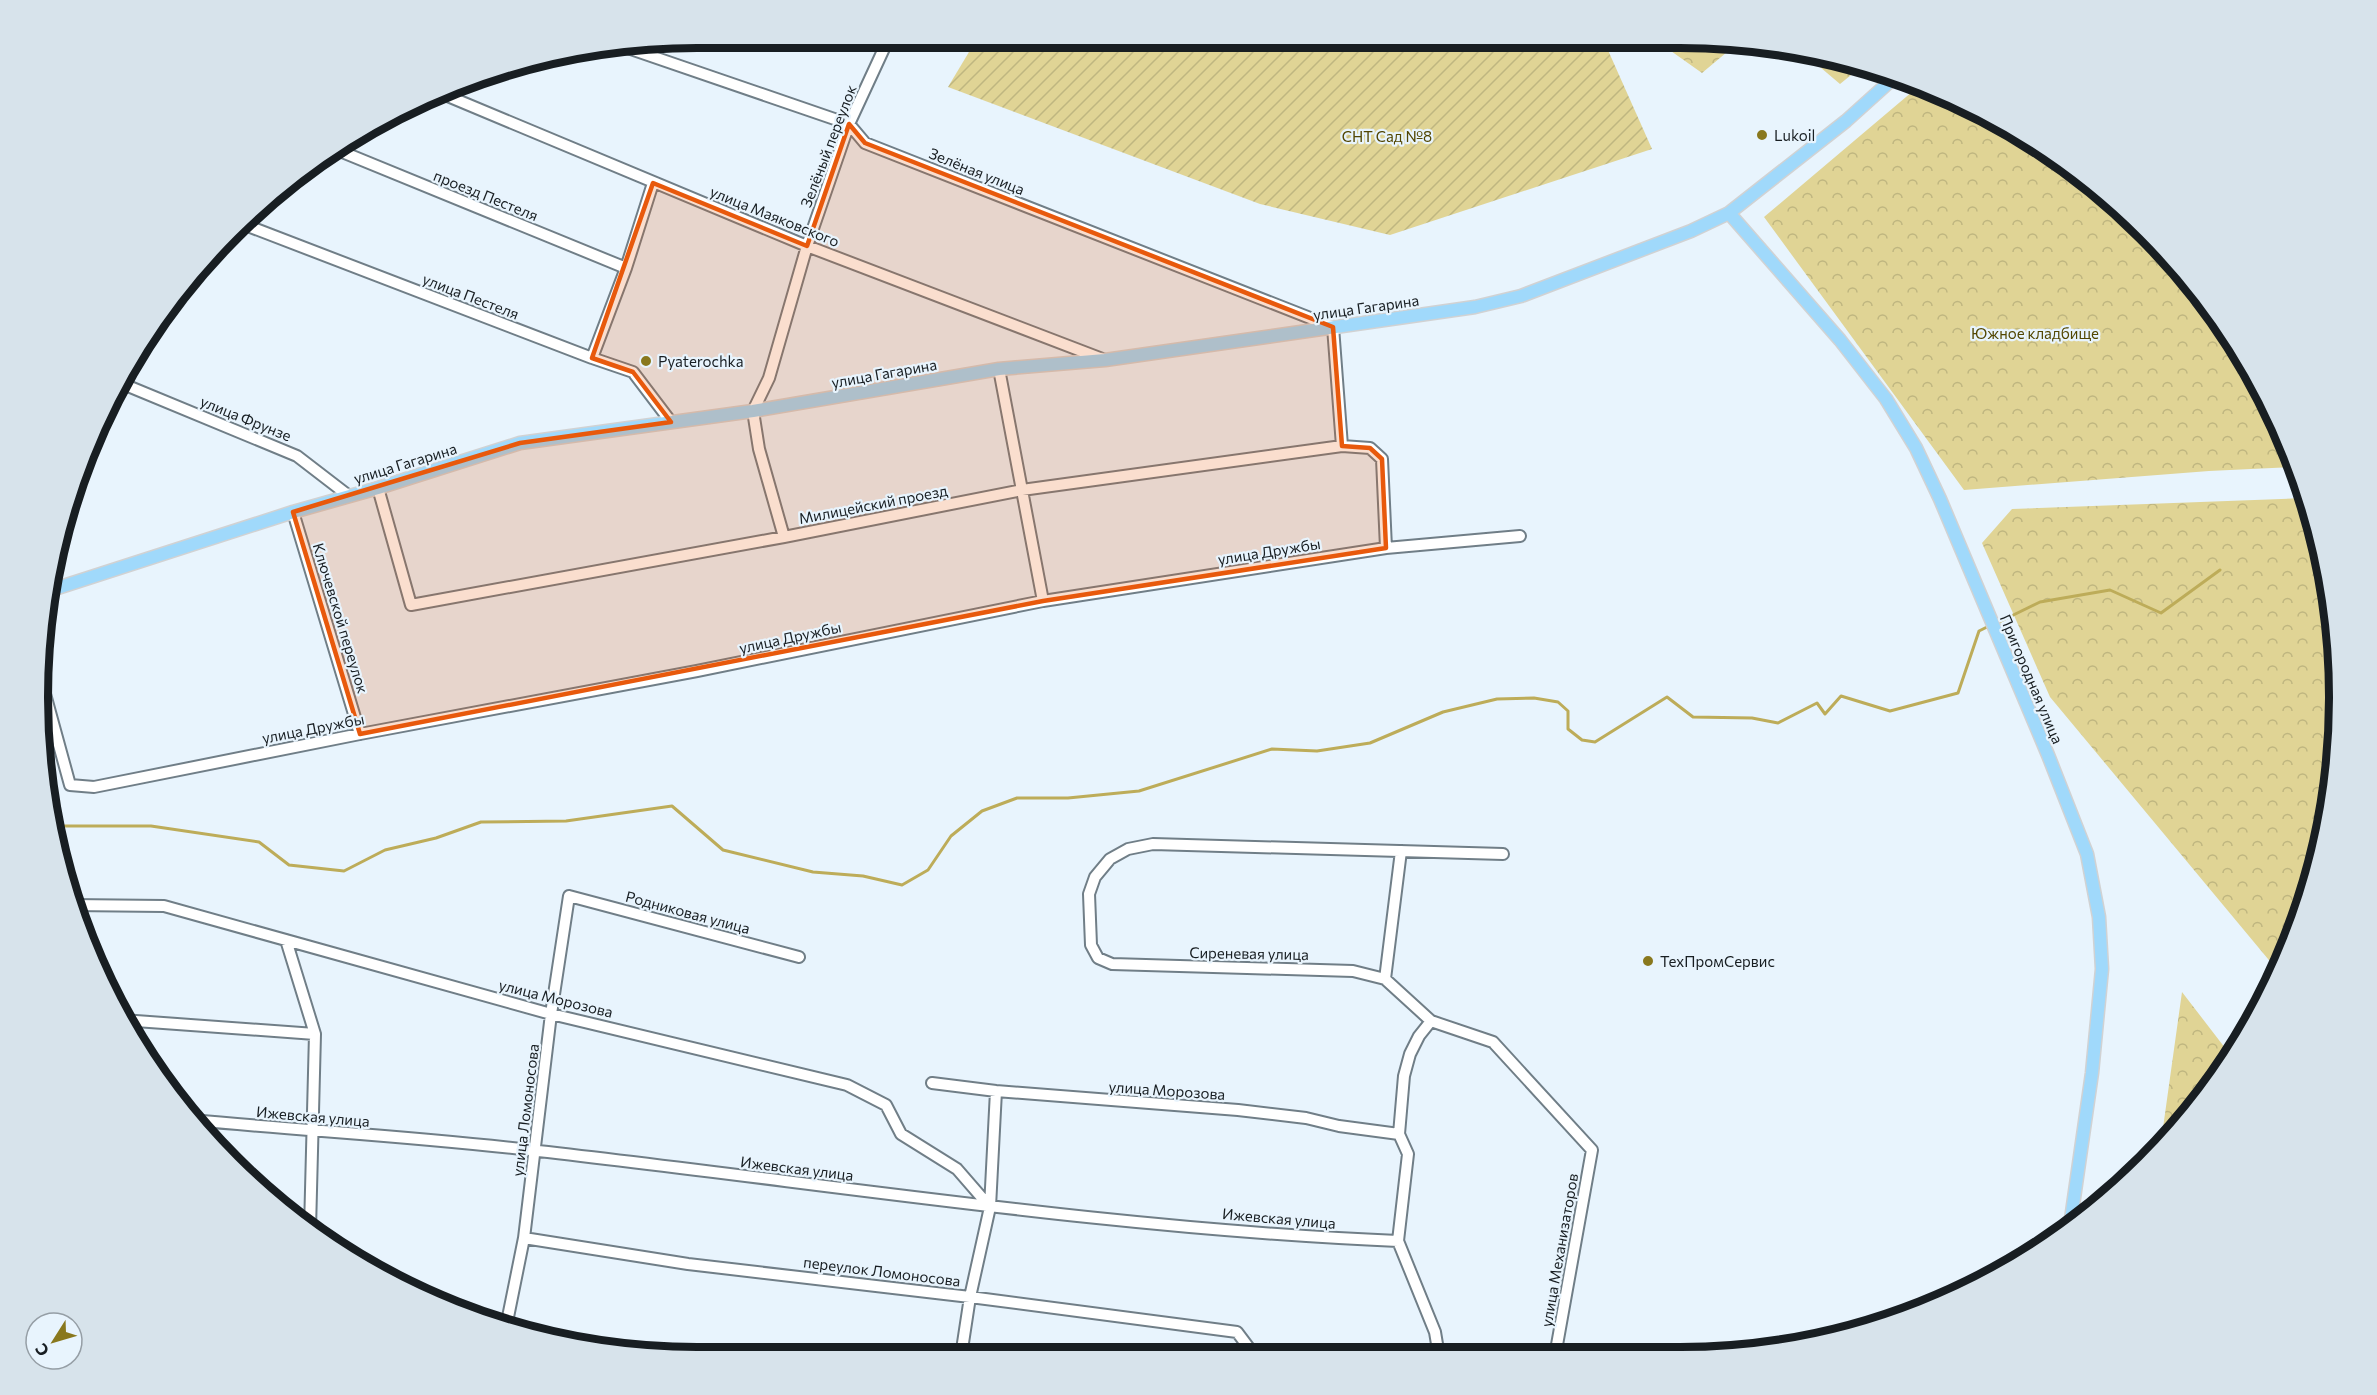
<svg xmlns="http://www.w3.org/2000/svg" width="2377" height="1395" font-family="Commissioner,sans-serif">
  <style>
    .forest { fill: url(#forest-crowns) }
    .garden { fill: url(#garden-furrows) }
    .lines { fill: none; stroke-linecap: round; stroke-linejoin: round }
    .stream { stroke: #bdac59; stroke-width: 3 }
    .minor-casing { stroke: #707e87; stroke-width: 14 }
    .major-casing { stroke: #d1d2d3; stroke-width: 15 }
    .minor { stroke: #fff; stroke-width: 10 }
    .major { stroke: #a0d9fb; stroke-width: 12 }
    .marked { fill: #e8590c; fill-opacity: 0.2; stroke: #e8590c; stroke-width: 4.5; stroke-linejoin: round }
    .poi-dot { fill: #89781d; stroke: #e8f4fd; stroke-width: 2 }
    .labels { text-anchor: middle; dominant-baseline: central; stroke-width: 4.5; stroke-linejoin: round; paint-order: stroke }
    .poi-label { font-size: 15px; fill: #181e22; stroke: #e8f4fd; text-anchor: start }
    .park-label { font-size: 15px; fill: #524601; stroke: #e8f4fd }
    .street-label { font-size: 15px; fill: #181e22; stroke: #e8f4fd }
    .rim { fill: none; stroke: #181e22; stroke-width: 8 }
  </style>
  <defs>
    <pattern id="forest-crowns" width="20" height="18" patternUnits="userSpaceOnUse" patternTransform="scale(1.5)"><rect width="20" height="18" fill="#e0d495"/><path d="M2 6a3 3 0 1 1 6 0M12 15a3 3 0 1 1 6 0" fill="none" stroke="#bfb680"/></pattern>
    <pattern id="garden-furrows" width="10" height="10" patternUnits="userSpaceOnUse" patternTransform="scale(1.5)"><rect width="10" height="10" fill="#e0d495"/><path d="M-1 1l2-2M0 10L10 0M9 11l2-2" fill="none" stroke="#bfb680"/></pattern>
  </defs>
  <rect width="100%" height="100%" fill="#e8f4fd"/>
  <path class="forest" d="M1654,39H1723L1739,42L1702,73Z
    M1807,56L1861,67L1840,84Z
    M1919,86L2046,149L2146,231L2228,331L2289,445L2296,467L2209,471L1964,490L1764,217Z
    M2305,498L2327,569L2339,698L2327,827L2289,950L2278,971L2050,697L1982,543L2012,509Z
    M2182,992L2232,1057L2228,1064L2154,1149L2163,1128Z"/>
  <path class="garden" d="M1603,39L1652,149L1390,235L1260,204L948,87L975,42Z"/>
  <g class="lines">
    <path class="stream" d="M1995,624L2040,602L2110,590L2161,613L2220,570
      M50,826H151L259,842L289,865L344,871L385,850L436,838L481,822L566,821L672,806L723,850L813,872L863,876L902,885L928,870L951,836L982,811L1017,798H1068L1139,791L1272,749L1317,751L1370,743L1443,712L1497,699L1534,698L1558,702L1568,711V729L1582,740L1595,742L1667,697L1693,717L1752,718L1778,723L1817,703L1825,714L1841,696L1890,711L1958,693L1979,631L1989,626"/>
    <g class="minor-casing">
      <path id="minor" d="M613,43L849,124L865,143L1333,327L1342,446L1370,448L1382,459L1386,548
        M438,92L807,246L1105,360
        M335,149L626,268
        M240,223L592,358L633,372L671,422
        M592,358L626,268L653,183
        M999,369L1043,601
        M123,384L297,456L349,496
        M378,488L411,605L784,537L1022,490L1342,446
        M293,512L360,734
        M784,537L759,449L753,411L769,378L807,246L849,124L887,42
        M39,672L70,785L94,787L360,734L697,671L1043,601L1386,548L1520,536
        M1503,854L1153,844L1128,849L1110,859L1095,877L1089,894L1091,945L1098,958L1112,964L1353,971L1385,979L1431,1021L1493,1042L1592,1150L1555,1356
        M71,905L164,906L551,1014L847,1085L886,1105L901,1134L957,1169L990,1207
        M286,940L315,1034L310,1229
        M1385,979L1401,851
        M122,1020L315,1034
        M1431,1021L1419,1036L1410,1054L1404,1076L1399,1134L1408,1154L1398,1241L1435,1332L1439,1356
        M932,1083L996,1091L1238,1110L1306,1118L1339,1126L1399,1134
        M192,1120C307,1131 423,1137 538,1151C824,1183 1110,1229 1398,1241
        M524,1238L688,1264L970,1297L1237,1332L1255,1356
        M506,1327L524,1238L551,1014L569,896L799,957
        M961,1356L970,1297L990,1207L996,1091"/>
    </g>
    <g class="major-casing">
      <path id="major" d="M1729,213L1840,340L1886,399L1916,448L1940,499L2048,755L2087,854L2099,917L2102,969L2092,1073L2070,1226
        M48,591L293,512L378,488L520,443L753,411L999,369L1105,360L1475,307L1521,296L1691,231L1729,213L1846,121L1897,75"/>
    </g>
    <use href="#minor" class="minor"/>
    <use href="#major" class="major"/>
  </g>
  <path class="marked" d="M849,124L865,143L1333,327L1342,446L1370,448L1382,459L1386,548L1043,601L360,734L293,512L520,443L671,422L633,372L592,358L653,183L807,246Z"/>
  <g class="poi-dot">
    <circle cx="1762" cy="135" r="6"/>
    <circle cx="646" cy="361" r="6"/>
    <circle cx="1648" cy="961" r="6"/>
  </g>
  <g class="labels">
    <g class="poi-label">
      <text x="1774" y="135">Lukoil</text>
      <text x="658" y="361">Pyaterochka</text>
      <text x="1660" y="961">ТехПромСервис</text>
    </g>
    <g class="park-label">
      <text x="1387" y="136">СНТ Сад №8</text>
      <text x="2035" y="333">Южное кладбище</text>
    </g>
    <g class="street-label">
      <text transform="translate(828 146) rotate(-69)">Зелёный переулок</text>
      <text transform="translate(977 171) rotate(22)">Зелёная улица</text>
      <text transform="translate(486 195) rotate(22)">проезд Пестеля</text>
      <text transform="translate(775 216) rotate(22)">улица Маяковского</text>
      <text transform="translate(471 296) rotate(21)">улица Пестеля</text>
      <text transform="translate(1366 307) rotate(-8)">улица Гагарина</text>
      <text transform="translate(884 373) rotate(-10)">улица Гагарина</text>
      <text transform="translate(246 418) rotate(22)">улица Фрунзе</text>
      <text transform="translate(405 463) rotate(-17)">улица Гагарина</text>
      <text transform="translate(873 504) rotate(-11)">Милицейский проезд</text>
      <text transform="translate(1269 551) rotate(-9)">улица Дружбы</text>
      <text transform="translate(341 618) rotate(73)">Ключевской переулок</text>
      <text transform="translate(790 637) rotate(-12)">улица Дружбы</text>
      <text transform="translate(2032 679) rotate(67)">Пригородная улица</text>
      <text transform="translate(313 728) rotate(-11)">улица Дружбы</text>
      <text transform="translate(688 912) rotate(15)">Родниковая улица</text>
      <text transform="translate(1249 953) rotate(1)">Сиреневая улица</text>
      <text transform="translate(556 998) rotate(14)">улица Морозова</text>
      <text transform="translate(1167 1090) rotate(4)">улица Морозова</text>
      <text transform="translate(525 1110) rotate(-83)">улица Ломоносова</text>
      <text transform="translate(313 1116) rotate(5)">Ижевская улица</text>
      <text transform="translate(797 1168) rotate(7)">Ижевская улица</text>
      <text transform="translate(1279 1218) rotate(5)">Ижевская улица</text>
      <text transform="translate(1559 1250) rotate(-80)">улица Механизаторов</text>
      <text transform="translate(882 1271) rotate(7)">переулок Ломоносова</text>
    </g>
  </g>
  <path d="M0 0H2377V1395H0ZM697 48H1680A649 649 0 0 1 2329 697V698A649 649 0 0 1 1680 1347H697A649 649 0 0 1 48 698V697A649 649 0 0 1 697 48Z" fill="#d7e3eb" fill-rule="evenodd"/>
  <path class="rim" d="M697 48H1680A649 649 0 0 1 2329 697V698A649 649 0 0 1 1680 1347H697A649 649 0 0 1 48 698V697A649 649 0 0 1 697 48Z"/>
  <g transform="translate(54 1341) rotate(233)"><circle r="28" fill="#e8f4fd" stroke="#959ea5" stroke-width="1.5"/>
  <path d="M0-4.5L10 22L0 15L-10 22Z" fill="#89781d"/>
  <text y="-9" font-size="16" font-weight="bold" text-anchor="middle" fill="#181e22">С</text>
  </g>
</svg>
